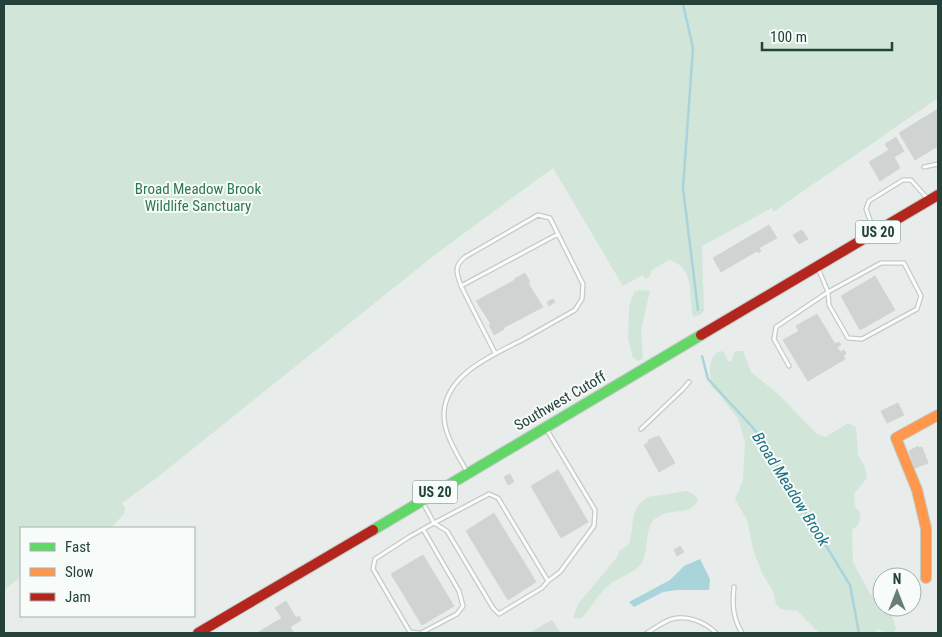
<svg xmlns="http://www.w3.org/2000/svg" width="942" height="637" font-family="'Roboto Condensed',sans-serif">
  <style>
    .built { fill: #d6dedb }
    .green { fill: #d1e6d8 }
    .water { fill: #a9d4db }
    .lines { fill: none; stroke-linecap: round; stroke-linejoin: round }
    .stream { stroke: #a9d4db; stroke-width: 2.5 }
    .building { fill: #cfd4d2; stroke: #d1d6d4 }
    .lane-casing { stroke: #c5cac8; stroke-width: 5.5 }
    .fast-casing { stroke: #c3cbc8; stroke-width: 12 }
    .slow-casing { stroke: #c3cbc8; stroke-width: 12 }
    .jam-casing { stroke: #c3cbc8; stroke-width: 12 }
    .lane { stroke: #fcfcfc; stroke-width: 3 }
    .fast { stroke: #63d668; stroke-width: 10 }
    .slow { stroke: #ff974d; stroke-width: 10 }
    .jam { stroke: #b3261e; stroke-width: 10 }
    .labels { text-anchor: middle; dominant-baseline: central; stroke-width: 4; stroke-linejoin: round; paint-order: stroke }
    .shield { fill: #f7fbf9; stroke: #637a73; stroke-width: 1 }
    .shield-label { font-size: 14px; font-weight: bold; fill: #24423a }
    .park-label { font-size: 15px; fill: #2d7a4b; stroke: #f7fbf9 }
    .street-label { font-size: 15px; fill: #24423a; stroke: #f7fbf9 }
    .water-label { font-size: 16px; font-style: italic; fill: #1c6f80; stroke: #f7fbf9 }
  </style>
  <rect width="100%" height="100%" fill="#e8edeb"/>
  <path class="built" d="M552,620L561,633H529Z"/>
  <path class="green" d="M4,4H938V98L773,212L772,208L702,246L704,311L700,315L693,317C688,295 696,268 669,260L652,270L649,278L645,279L643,275L623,286L553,168L436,254L154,480L122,503L125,508L124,514L111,528H21V577L4,590Z
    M639,290L650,291L641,330L643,358L639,361L633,358L628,339L629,307L634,292Z
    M720,351L724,352L728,361L731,362L735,351H743L751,372L777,393L817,434L826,437L848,423L856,427L858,455L865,467L867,478L854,494L855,506L860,513V518L858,525L852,530L853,562L869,592L878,604L892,615L896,628L894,633H886L877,629L876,633H819L797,611L780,609L776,604L773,591L763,575L753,550L747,520L735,499L743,480L745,442L738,419L719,394L712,387C710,374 706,358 720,351Z
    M687,491C693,494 697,495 698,501C687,518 668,506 654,520C643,532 650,551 641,564C633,575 619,576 609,585C598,594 592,607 582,618H573L578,604L618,556L619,551L629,544C635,525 628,511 647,497Z"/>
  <path class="water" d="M700,559L710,579L709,590H677L663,592L634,607L629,602L670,580L684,566Z"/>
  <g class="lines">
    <path class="stream" d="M683,4L693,48L683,188L698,310
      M702,356L708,379L755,430L850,585L859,633"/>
  </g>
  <path class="building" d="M938,109V146L915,160L899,133Z
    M896,137L904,151L894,157L900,168L880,181L869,162L889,150L885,144Z
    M769,225L777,238L759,248L761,251L758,253L757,251L721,272L713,258Z
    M802,230L808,239L799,244L793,235Z
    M525,273L530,282L528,283L543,307L503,328L504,329L494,335L489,325L491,324L476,301L515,280L514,279Z
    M875,276L895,310L860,330L841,296Z
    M553,299L555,302L549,306L547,302Z
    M817,314L835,344L839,342L841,345L837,347L840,352L844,350L846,354L843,355L845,359L808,381L783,340L799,331L796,326Z
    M898,403L904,415L887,423L881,411Z
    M659,436L675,463L659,472L644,445L649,442L648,440Z
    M918,446V448L922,447L928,463L915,468L909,451Z
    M558,470L588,522L561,538L531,486Z
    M510,474L514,482L508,485L504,477Z
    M494,513L536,582L508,600L466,531Z
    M680,546L684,552L677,556L674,550Z
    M423,555L454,606L422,625L391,574Z
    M286,601L296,618L299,616L301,620L290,627L294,633H257L282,618L275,608Z"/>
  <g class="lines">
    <g class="lane-casing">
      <path id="lane" d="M924,167L938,164
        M874,231L866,209L869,201L903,180H911L927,198
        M461,286C457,273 453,267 465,257L538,215L550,218L558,234
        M789,366L774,339L776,327L828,292L881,263H904L921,296L917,309L862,339L848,338L829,305L828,292L818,268
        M641,429L682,390L689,382
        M547,430L595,510L594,526L560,572L548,581
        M467,472C458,455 443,434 444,413C446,374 493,355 522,340C540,330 557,320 575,310L582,299L583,284L558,234L461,286L495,353
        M734,587C732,605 733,618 742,633
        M419,633L410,632L373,569L375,559L409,537L434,523L447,531L493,608L499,614L542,588L548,581L498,498L489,494L434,523L422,501
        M421,633L457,614L463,606L459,591L423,529
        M647,633C654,629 664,621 672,619C688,615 705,622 716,633"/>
    </g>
    <g class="fast-casing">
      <path id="fast" d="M373,530L701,335"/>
    </g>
    <g class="slow-casing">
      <path id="slow" d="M926,578V528L917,490L896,438L938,415"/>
    </g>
    <g class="jam-casing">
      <path id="jam" d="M701,335L938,195
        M198,633L373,530"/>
    </g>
    <use href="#lane" class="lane"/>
    <use href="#fast" class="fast"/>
    <use href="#slow" class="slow"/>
    <use href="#jam" class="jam"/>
  </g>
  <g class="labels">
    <g class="shield">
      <rect x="855.5" y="220.5" width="45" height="23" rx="4"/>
      <rect x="412.5" y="480.5" width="45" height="23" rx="4"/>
    </g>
    <g class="shield-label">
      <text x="878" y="232">US 20</text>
      <text x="435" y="492">US 20</text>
    </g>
    <g class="park-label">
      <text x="198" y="189">Broad Meadow Brook<tspan x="198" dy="17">Wildlife Sanctuary</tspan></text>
    </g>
    <g class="street-label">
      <text transform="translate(560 401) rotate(-30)">Southwest Cutoff</text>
    </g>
    <g class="water-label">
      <text transform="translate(791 489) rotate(58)">Broad Meadow Brook</text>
    </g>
  </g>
  <rect width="942" height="637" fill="none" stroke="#24423a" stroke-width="10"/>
  <rect x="20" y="527" width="175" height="90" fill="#f7fbf9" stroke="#a3b1ad"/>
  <rect x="30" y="543" width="25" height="8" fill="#63d668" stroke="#a3b1ad"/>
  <text x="65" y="552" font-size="15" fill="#24423a">Fast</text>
  <rect x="30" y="568" width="25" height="8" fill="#ff974d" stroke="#a3b1ad"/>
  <text x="65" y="577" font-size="15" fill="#24423a">Slow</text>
  <rect x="30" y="593" width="25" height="8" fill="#b3261e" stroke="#a3b1ad"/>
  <text x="65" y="602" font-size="15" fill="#24423a">Jam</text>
  <g transform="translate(897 592)"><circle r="24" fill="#f7fbf9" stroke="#a3b1ad"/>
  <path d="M0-4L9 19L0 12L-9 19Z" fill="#697e78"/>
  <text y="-8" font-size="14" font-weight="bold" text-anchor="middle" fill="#24423a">N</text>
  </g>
  <path d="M762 42v8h130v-8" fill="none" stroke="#24423a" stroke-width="2.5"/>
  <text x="770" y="42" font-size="15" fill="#24423a" stroke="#f7fbf9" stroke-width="4" paint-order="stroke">100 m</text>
</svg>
